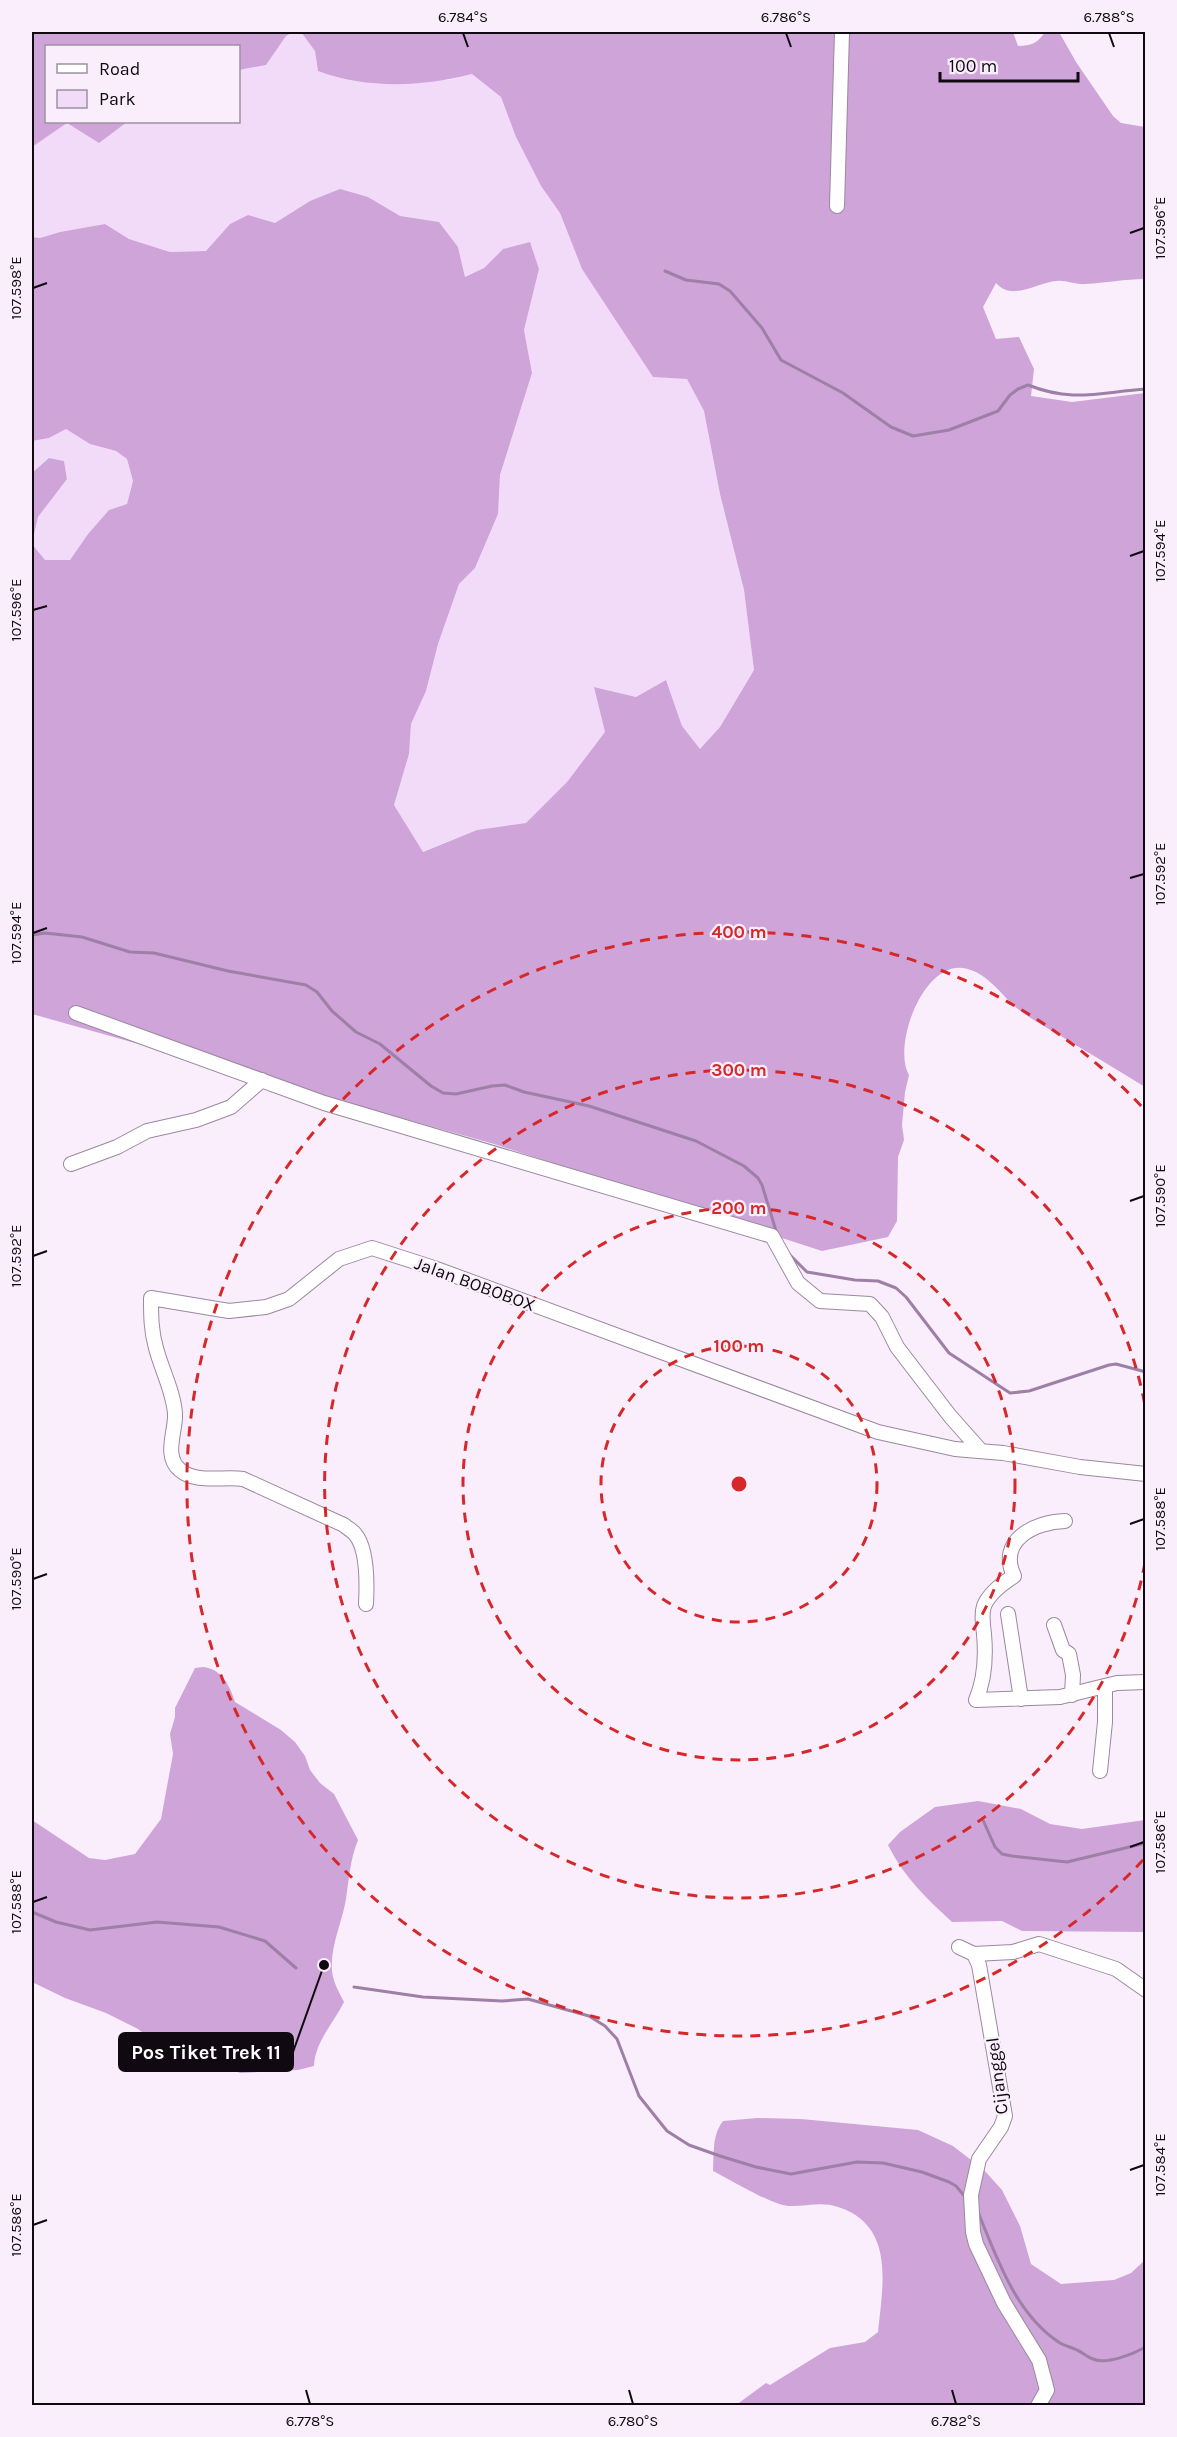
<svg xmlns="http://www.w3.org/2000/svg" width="1177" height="2437" font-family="Karla,sans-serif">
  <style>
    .green { fill: #f2dbf9 }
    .forest { fill: #cea4d9 }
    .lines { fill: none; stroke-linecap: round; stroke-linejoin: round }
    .stream { stroke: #9e7fa6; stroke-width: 3 }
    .minor-casing { stroke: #9a889f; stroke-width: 16 }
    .minor { stroke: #fff; stroke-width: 14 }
    .ticks { fill: none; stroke: #100911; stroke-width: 2 }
    .ring { fill: none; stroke: #d62828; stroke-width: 3; stroke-dasharray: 10 8 }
    .labels { text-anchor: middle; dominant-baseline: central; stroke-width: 4.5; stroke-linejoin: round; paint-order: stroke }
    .street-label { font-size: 18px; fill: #100911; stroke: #faeefd }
    .centre { fill: #d62828; stroke: #faeefd; stroke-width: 3 }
    .ring-label { font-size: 18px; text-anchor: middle; font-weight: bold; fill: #d62828; stroke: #faeefd; stroke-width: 4.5; stroke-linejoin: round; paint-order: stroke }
    .leader { fill: none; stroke: #100911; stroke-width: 2 }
    .callout-dot { fill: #100911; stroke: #faeefd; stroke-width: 2 }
    .callout { fill: #100911; stroke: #100911; stroke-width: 2 }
    .callout-label { font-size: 20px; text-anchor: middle; font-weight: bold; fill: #fff }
    .neatline { fill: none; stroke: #100911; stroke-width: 2 }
    .ticks-label { font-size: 15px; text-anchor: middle; fill: #100911 }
  </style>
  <rect width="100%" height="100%" fill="#faeefd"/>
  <path class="green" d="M293,32H301L315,51L318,71L448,80L472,74L501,97L516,137L541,186L560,213L582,269L653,377L687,379L704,411L720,494L744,590L754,670L720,727L700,750L682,726L666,680L636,697L595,687L605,732L567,782L526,823L477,830L422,852L394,805L409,754L411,724L426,691L438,644L459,584L475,568L498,514L500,475L532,373L524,330L539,269L530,243L503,249L484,268L465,277L458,247L439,222L400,217L368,197L310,201L275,223L248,215L230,224L207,251L170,252L129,239L105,224L60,232L40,238L32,237V147L67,123L99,142L127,122H238L239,70L266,65L286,36Z
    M66,429L90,444L116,451L127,459L133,481L127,504L109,510L88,534L70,560H45L32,544L38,517L67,479L64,461L49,458L32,473V441L49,438Z"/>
  <path class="forest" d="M32,32H293L286,36L266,65L239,70L238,46H46V122H127L99,143L67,123L32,147Z
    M301,32H1013L1018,46C1031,46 1038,43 1045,32H1059L1076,62L1113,116L1121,123L1145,127V279C1125,279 1105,283 1085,284C1076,285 1066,280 1057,281C1037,282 1012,302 996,283L983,307L996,339L1019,337L1034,369L1031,396L1072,402L1145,393V1087C1117,1070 1088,1052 1059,1035C1044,1026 1027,1017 1013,1005C999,991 984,971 963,968C923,962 892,1046 909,1075L905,1092L902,1125L904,1140L898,1157L897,1221L888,1237L822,1251L494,1144L32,1014V544L45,560H70L88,534L109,510L127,504L133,481L127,459L116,451L90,444L66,429L49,438L32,441V237L40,238L60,232L105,224L129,239L170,252L206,251L230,224L248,215L275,223L310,201L340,189L368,197L400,216L439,222L458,247L465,277L484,268L503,249L530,242L539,269L524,330L532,373L500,475L498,514L475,568L459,584L438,644L426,691L411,724L409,754L394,805L423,852L477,830L526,823L567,782L605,732L594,687L636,697L666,680L682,726L700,749L720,727L754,670L744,590L720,494L704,411L687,379L653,377L582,269L560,213L541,186L516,137L501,97L472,74C421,87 367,89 318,71L315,51Z
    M49,458L64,461L67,479L38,517L32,543V473Z
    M203,1667C222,1669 230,1686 235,1702L281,1730L295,1742L305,1756L310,1770L320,1783L334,1794L358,1840C350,1860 349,1878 346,1899C342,1923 330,1946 332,1971C333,1982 339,1992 344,2002C334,2023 315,2041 314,2066L298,2070L241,2073L207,2064L151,2039L138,2029L106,2013L65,1998L32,1982V1820L89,1858L105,1860L135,1854L161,1819L173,1754L170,1734L175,1717V1708L195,1668Z
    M978,1801L1021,1809L1050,1824L1082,1829L1145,1820V1932L1022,1931L1002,1921L952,1922C927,1899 903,1876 888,1845L900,1832L935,1807Z
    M757,2118L801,2119L918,2130L953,2146L984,2170L1002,2190L1020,2226L1031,2264L1061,2284L1114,2280L1131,2273L1145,2260V2405H736L766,2383L770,2385L830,2348L865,2342L878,2332C883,2284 895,2225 838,2207C821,2201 804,2207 788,2206C772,2205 729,2179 713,2171C714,2153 712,2135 723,2121Z"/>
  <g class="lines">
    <path class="stream" d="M665,271L686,280L719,284L730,291L762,328L781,360L843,393L891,427L913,436L949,430L998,411L1010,395L1018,389L1028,385C1073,403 1100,392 1146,389
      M32,935L45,933L82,937L130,952L154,953L228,971L306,985L317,992L332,1011L356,1032L380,1044L431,1086L443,1093L456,1094L492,1086L505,1085L524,1092L589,1106L696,1141L744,1166L758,1178L762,1185L777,1234
      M789,1254L807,1272L855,1280L878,1281L896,1288L906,1297L949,1353L1010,1393L1029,1391L1109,1365L1116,1364L1146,1372
      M983,1820L995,1847L1002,1854L1012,1856L1067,1862L1146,1843
      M32,1912L56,1922L90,1930L157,1922L219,1927L265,1941L296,1968
      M354,1987L423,1997L502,2001L528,1999L589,2016L605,2026L617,2039L639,2096L667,2131L689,2145L720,2156L756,2167L791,2174L857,2162L883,2163L922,2172L949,2182L956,2186L966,2198
      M978,2212C997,2258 1016,2315 1060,2343C1065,2346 1071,2347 1077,2350C1082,2352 1087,2357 1093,2359C1107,2365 1133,2354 1146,2347"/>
    <g class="minor-casing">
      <path id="minor" d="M837,206L842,32
        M76,1013L324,1103L772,1236L798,1283L820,1301L870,1304L882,1317L897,1347L950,1416L981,1451
        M71,1164L117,1147L147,1131L196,1120L231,1107L262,1080
        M1065,1521C1035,1522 997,1540 1014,1576C1003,1583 989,1593 984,1606C981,1615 983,1624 984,1634C986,1656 985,1679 976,1700L1060,1697L1117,1683L1146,1682
        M366,1604C367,1585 368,1549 355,1534C353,1531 347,1528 344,1525L243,1479C223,1476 196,1484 180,1470C163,1456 176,1431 175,1414C174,1393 161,1368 156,1348C151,1331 151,1315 151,1298L229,1311L266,1307L289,1299L339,1259L372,1248L434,1268L878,1432L955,1449L1003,1453L1080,1467L1146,1474
        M1008,1614L1021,1699
        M1054,1625L1063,1650L1069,1654L1073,1675L1072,1695
        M1100,1771L1105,1722V1686
        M959,1947L974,1954L979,1965L1005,2116L1001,2127L979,2159L971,2195L973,2232L976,2244L1004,2303L1039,2360L1047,2390L1038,2406
        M974,1954L1013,1952L1039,1944L1116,1969L1146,1990"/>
    </g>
    <use href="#minor" class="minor"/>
  </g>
  <path class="ticks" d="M463,33L468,47M786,33L791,47M1109,33L1114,47M1130,233L1144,228M33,288L47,283M1130,556L1144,551M33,610L47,606M1130,878L1144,874M33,933L47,928M1130,1201L1144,1196M33,1256L47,1251M1130,1524L1144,1519M33,1579L47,1574M1130,1847L1144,1842M33,1902L47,1897M1130,2170L1144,2165M33,2225L47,2220M306,2390L310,2404M629,2390L633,2404M952,2390L956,2404"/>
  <g class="ring">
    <circle cx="739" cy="1484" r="138"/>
    <circle cx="739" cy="1484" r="276"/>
    <path d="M1145 1563A414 414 0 1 1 1145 1405"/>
    <path d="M1143 1860A552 552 0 1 1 1143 1108"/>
  </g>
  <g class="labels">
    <g class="street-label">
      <text transform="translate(475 1284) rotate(20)">Jalan BOBOBOX</text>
      <text transform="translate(997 2076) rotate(-97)">Cijanggel</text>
    </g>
  </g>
  <circle cx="739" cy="1484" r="9" class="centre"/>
  <g class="ring-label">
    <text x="739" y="938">400 m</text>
    <text x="739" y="1076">300 m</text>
    <text x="739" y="1214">200 m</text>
    <text x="739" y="1352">100 m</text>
  </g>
  <path class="leader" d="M324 1965L293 2052"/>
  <circle class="callout-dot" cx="324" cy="1965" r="6"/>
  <rect class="callout" x="119" y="2033" width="174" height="38" rx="6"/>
  <g class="callout-label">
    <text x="206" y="2059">Pos Tiket Trek 11</text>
  </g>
  <rect width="1177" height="2437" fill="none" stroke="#faeefd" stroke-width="66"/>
  <rect x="45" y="45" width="195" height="78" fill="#faeefd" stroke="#9c929f" stroke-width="1.5"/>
  <rect x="57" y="64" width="30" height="9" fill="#ffffff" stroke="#9c929f" stroke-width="1.5"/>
  <text x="99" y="75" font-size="18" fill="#100911">Road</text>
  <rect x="57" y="90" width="30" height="18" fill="#f2dbf9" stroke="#9c929f" stroke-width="1.5"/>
  <text x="99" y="105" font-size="18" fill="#100911">Park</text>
  <path d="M940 72v9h138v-9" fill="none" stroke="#100911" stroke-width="3"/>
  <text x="949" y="72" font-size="18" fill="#100911" stroke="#faeefd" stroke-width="4.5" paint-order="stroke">100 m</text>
  <rect x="33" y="33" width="1111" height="2371" class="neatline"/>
  <g class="ticks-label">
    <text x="463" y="22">6.784°S</text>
    <text x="786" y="22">6.786°S</text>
    <text x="1109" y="22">6.788°S</text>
    <text transform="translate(1160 228) rotate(-90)" y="5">107.596°E</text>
    <text transform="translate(16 288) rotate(-90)" y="5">107.598°E</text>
    <text transform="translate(1160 551) rotate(-90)" y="5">107.594°E</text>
    <text transform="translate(16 610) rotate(-90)" y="5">107.596°E</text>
    <text transform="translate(1160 874) rotate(-90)" y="5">107.592°E</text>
    <text transform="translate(16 933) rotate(-90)" y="5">107.594°E</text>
    <text transform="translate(1160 1196) rotate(-90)" y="5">107.590°E</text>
    <text transform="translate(16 1256) rotate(-90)" y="5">107.592°E</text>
    <text transform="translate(1160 1519) rotate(-90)" y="5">107.588°E</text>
    <text transform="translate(16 1579) rotate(-90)" y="5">107.590°E</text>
    <text transform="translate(1160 1842) rotate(-90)" y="5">107.586°E</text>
    <text transform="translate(16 1902) rotate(-90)" y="5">107.588°E</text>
    <text transform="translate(1160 2165) rotate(-90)" y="5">107.584°E</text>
    <text transform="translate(16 2225) rotate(-90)" y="5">107.586°E</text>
    <text x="310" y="2426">6.778°S</text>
    <text x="633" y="2426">6.780°S</text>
    <text x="956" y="2426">6.782°S</text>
  </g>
</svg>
